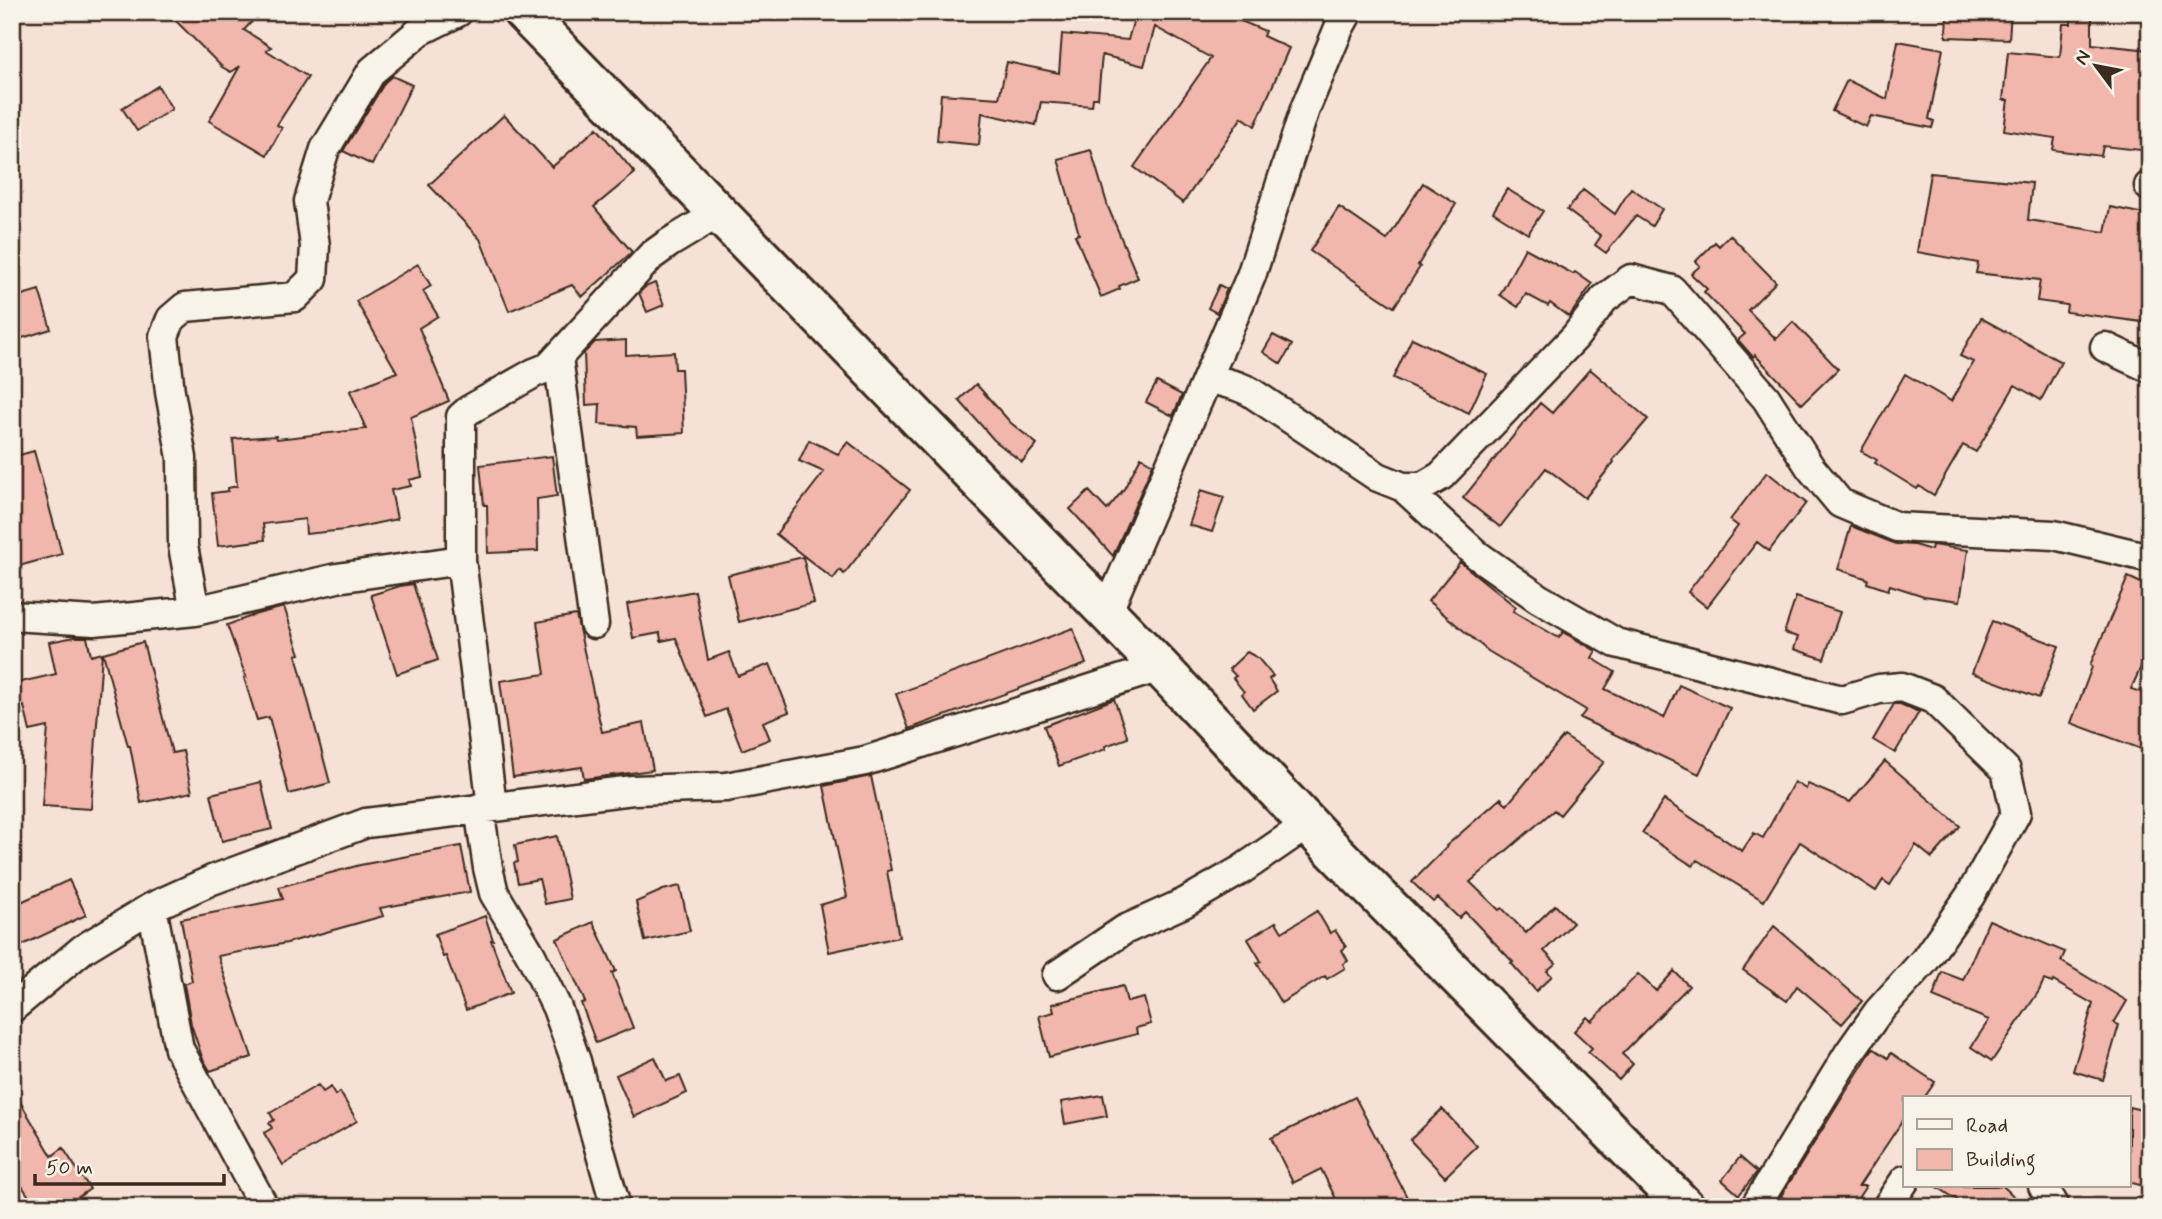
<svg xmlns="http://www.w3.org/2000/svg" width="2162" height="1219" font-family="Mynerve,sans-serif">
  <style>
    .building { fill: #f1b6ac; stroke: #3b2a1e; stroke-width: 2 }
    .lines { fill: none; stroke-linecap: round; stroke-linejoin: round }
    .street-casing { stroke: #3b2a1e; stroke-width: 33 }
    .secondary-casing { stroke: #3b2a1e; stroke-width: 44 }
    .street { stroke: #f7f3e8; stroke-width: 28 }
    .secondary { stroke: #f7f3e8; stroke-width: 38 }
  </style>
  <rect width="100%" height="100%" fill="#f5e1d6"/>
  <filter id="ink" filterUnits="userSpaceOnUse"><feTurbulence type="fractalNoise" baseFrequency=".0143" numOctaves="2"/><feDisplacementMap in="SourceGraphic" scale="14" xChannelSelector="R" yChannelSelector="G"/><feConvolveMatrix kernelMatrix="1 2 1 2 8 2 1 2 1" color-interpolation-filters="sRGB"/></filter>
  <g filter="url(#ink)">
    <path class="building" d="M167,12H261L244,30L271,47L266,50L308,77L277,125L282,128L267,155L209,121L240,66L231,72L222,67Z
      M1130,12H1246L1241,21L1265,31L1263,36L1289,48L1255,126L1242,117L1183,203L1134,167L1211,58L1155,27L1144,66L1102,55L1098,98H1093L1092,106L1041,102L1036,125L982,113L979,145L937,141L941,94L999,98L1007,62L1059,73L1062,34L1128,40L1135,15Z
      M1947,12H2011L2009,39L1946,37Z
      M2071,12H2092V44L2150,50V151L2103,146L2101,156L2053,150L2055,138L2004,130L2008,100H2003L2008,52L2060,57L2063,24H2071Z
      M1898,41L1943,49L1929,119L1934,121L1932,128L1871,116L1866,127L1832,111L1847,80L1887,99Z
      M392,76L412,85L372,165L343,151L385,82Z
      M158,86L172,109L137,131L122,108Z
      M504,115L552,167L597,128L635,173L594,207L632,252L582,297L572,285L509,311L480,239L429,185Z
      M1091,150L1108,207L1138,278L1119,286L1120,289L1101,297L1075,235L1079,234L1058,159Z
      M1930,173L2032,183L2028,220L2105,232L2110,207L2150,215V240L2142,282L2150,283V323L2066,312L2067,305L2037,301L2040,280L1976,273L1978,263L1917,252Z
      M1423,183L1456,204L1418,265L1420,267L1394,307L1310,251L1339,207L1387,240Z
      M1631,188L1662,209L1652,226L1636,216L1606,253L1595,245L1601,236L1567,210L1583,190L1615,214Z
      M1507,189L1543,211L1528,234L1493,212Z
      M1730,235L1776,282L1748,310L1776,339L1793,322L1838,369L1802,404L1755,355L1753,357L1738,340L1745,334L1704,292L1707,289L1691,274L1700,266L1696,261L1715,242L1719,246Z
      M1525,248L1573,274L1575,272L1592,284L1569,317L1550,303L1548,306L1526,294L1518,307L1500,295Z
      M418,264L431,286L423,291L438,316L419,328L449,401L411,417L422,477L409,480L411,486L391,490L397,519L345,530L306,534L305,519L263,524L265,540L218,546L212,493L228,491V488L237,486L233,439L276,436L277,439L366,429L350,391L397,372L356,301Z
      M655,283L664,305L647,312L639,293L645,287Z
      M1219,285L1227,289L1217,313L1208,308Z
      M39,290L51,329L19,339L12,316V298Z
      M1981,318L2061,362L2041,400L2015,385L1976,452L1963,445L1934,495L1919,486L1917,489L1875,463L1877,460L1861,451L1905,374L1951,401L1973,362L1960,356Z
      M1273,335L1292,345L1281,364L1263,352Z
      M1412,338L1487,374L1469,413L1393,378Z
      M626,340V355L674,352L675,369H681L684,433L637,436L636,427L599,424L600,404L586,405L584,353L595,342Z
      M1590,369L1648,419L1613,460L1614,462L1585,498L1546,468L1500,527L1463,498L1540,403L1552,413Z
      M1157,382L1182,395L1173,416L1146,402Z
      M976,384L1011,423L1037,444L1022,462L994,440L959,400Z
      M809,440L838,454L848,442L910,490L844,574L840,570L833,579L776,534L824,472L799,461Z
      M34,451L62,554L19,566L12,541V457Z
      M552,456L557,496L537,499L538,551L488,553L487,505H484L480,465Z
      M1141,457L1153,464L1113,556L1070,509L1089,491L1107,510L1124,489Z
      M1767,472L1806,503L1769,551L1757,542L1707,607L1688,592L1738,526L1730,520Z
      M1201,490L1224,497L1212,532L1189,525Z
      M1851,526L1896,544L1914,545L1931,550L1932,545L1968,550L1960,601L1924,596L1890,585L1888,590L1867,583L1868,579L1838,569Z
      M803,557L814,603L739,622L728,575Z
      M1460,562L1516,607L1513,611L1559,638L1563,632L1596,651L1592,658L1615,672L1605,689L1664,718L1679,685L1730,708L1699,774L1580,718L1586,710L1488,651L1428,601Z
      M2128,577L2150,587V647L2131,689L2150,695V734L2144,750L2071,723L2092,667L2090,665Z
      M413,584L438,660L397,674L371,595L400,586Z
      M695,591L708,660L729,652L738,676L770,664L789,712L763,722L770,739L742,750L726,709L707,717L676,638L661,641L660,633L633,638L627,604Z
      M1796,597L1840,612L1824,659L1794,649L1798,637L1784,633Z
      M284,607L300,654L296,655L330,783L289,794L269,717L257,720L244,678L246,677L227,625L257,614Z
      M576,615L602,732L644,723L653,770L584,779L582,767L513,777L500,681L545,674L537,622Z
      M1992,621L2059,646L2039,698L1972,673Z
      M1073,628L1086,664L909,729L896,694Z
      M75,637H87L91,656L102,653L91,809L42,806L48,727L30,731L24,706L12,711V684L56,674L49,642Z
      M143,642L172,753L183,751L192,792L141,803L130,746H128L103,653Z
      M1247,652L1258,658L1273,676L1269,679L1277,691L1253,709L1242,694L1244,692L1233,678L1236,676L1229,669Z
      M1114,699L1128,738L1105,746L1106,749L1059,766L1044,726Z
      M1894,704H1900L1919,712L1895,753L1873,740Z
      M1564,736L1604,762L1560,815L1554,810L1470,882L1499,910L1502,908L1526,933L1555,905L1573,923L1544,951L1556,963L1547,971L1552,976L1536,991L1511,963L1513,962L1465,912L1459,918L1438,898L1433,902L1412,882L1447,847L1446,846L1501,798L1507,805Z
      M1885,761L1960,826L1932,858L1916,845L1890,885L1883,880L1876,891L1800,842L1764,901L1697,860L1693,866L1642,833L1664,800L1742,851L1754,833L1763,838L1794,782L1806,789L1808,784L1850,802Z
      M871,776L891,870L887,871L899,937L829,952L820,905L847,897L824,786Z
      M261,782L272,829L222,841L211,794Z
      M557,836L570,899L545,904L539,879L518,883L514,863L518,862L515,845Z
      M461,846L470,892L380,908L383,916L287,943L218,956L252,1057L210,1071L202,1057L191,1024L184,984L192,981L181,919L283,899L279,887L360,865Z
      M69,880L86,915L12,950V906Z
      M680,886L690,931L645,941L636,902L663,890Z
      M1317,911L1330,933L1335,930L1346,947L1342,950L1348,961L1343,964L1345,968L1327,979L1325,976L1281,1003L1257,963L1261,961L1248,939L1276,922L1282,932Z
      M485,916L493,940H491L511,993L466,1010L446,956L443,957L435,934Z
      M1989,920L2065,952L2061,961L2127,1001L2114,1023L2119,1025L2103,1080L2073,1071L2093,1004L2053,981L2052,983L2044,980L2039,991L1992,1061L1971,1047L1989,1020L1933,997L1942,972L1963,980Z
      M593,922L616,971L612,973L633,1028L596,1043L581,1003L585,1002L557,939Z
      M1774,926L1862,1001L1842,1024L1797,986L1787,1001L1743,970Z
      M1674,971L1689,986L1622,1054L1633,1064L1619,1080L1588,1052L1592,1048L1574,1031L1587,1017L1592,1021L1638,974L1656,991Z
      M1123,986L1127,1002L1144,998L1151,1024L1136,1028L1137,1034L1049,1057L1039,1016L1054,1012L1052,1004Z
      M1873,1048L1888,1058L1891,1053L1935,1082L1924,1098H1905V1117L1859,1186H1866L1852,1207H1797L1781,1196Z
      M655,1057L666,1081L680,1076L687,1093L634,1117L616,1075Z
      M318,1085L323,1092L331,1087L335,1095L340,1092L357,1121L283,1165L264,1133L272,1128L269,1123L274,1120L270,1113Z
      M12,1088L52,1156L63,1148L90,1189L64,1207H36L12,1171Z
      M1103,1095L1107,1116L1065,1124L1061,1102Z
      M1355,1097L1409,1201L1398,1207H1340L1321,1169L1293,1183L1271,1138Z
      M2129,1107L2150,1112V1188L2129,1182Z
      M1442,1109L1477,1146L1445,1177L1410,1140Z
      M1740,1157L1757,1172L1739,1195L1722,1180Z
      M1936,1186H2003L2025,1207H1968Z"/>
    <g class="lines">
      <g class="street-casing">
        <path id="street" d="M2149,186H2150
          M2105,347L2150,368
          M558,357L594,624
          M1208,378L1237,386L1249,391L1378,477L1403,487H1422L1441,476L1575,337L1604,299L1631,279L1672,290L1766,398L1810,467L1840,503L1897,527L2054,535L2150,558
          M1403,487L1477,555L1538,598L1616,643L1842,700L1879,689L1902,687L1933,699L2006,770L2016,813L1970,896L1925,960L1878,1012L1849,1053L1755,1207
          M195,611L183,546L182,458L170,392L164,336L171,319L185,307L295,297L313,279L315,246L309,201L325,149L372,71L420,31L458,12
          M1107,613L1251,276L1305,109L1339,28L1348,12
          M12,616L94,621L195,611L337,578L461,560
          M492,806L461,560V417L469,410L534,373L549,367L651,256L669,243L717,214
          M479,808L488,868L494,893L531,955L557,1008L576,1061L589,1112L616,1207
          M152,907L179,1049L264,1207
          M1057,975L1124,930L1184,903L1241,870L1292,835L1310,825
          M12,1008L83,949L152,907L212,880L366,823L633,790L726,787L865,761L1160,667
          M2043,1186L2055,1207
          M1887,1207L1905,1180"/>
      </g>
      <g class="secondary-casing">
        <path id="secondary" d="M523,12L1160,667L1329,846L1685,1207"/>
      </g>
      <use href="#street" class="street"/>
      <use href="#secondary" class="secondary"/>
    </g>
  </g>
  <rect width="2162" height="1219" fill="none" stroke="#f7f3e8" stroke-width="42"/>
  <rect x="21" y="21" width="2120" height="1177" fill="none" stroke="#3b2a1e" stroke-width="2.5" filter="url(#ink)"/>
  <rect x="1903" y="1096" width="228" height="91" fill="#f7f3e8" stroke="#aca397" stroke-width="2"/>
  <rect x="1917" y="1119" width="35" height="10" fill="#f7f3e8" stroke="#aca397" stroke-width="2"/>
  <text x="1966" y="1132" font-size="21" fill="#3b2a1e">Road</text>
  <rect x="1917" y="1149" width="35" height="21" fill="#f1b6ac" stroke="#aca397" stroke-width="2"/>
  <text x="1966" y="1166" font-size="21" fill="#3b2a1e">Building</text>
  <g transform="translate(2096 66) rotate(302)" stroke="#f7f3e8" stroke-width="5" paint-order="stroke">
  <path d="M0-5L12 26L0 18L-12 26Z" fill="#3b2a1e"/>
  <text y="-10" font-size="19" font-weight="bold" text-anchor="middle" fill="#3b2a1e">N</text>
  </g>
  <path d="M35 1174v10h189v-10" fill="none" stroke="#3b2a1e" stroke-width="3.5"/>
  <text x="46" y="1174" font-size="21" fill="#3b2a1e" stroke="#f7f3e8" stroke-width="5" paint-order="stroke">50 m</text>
</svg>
